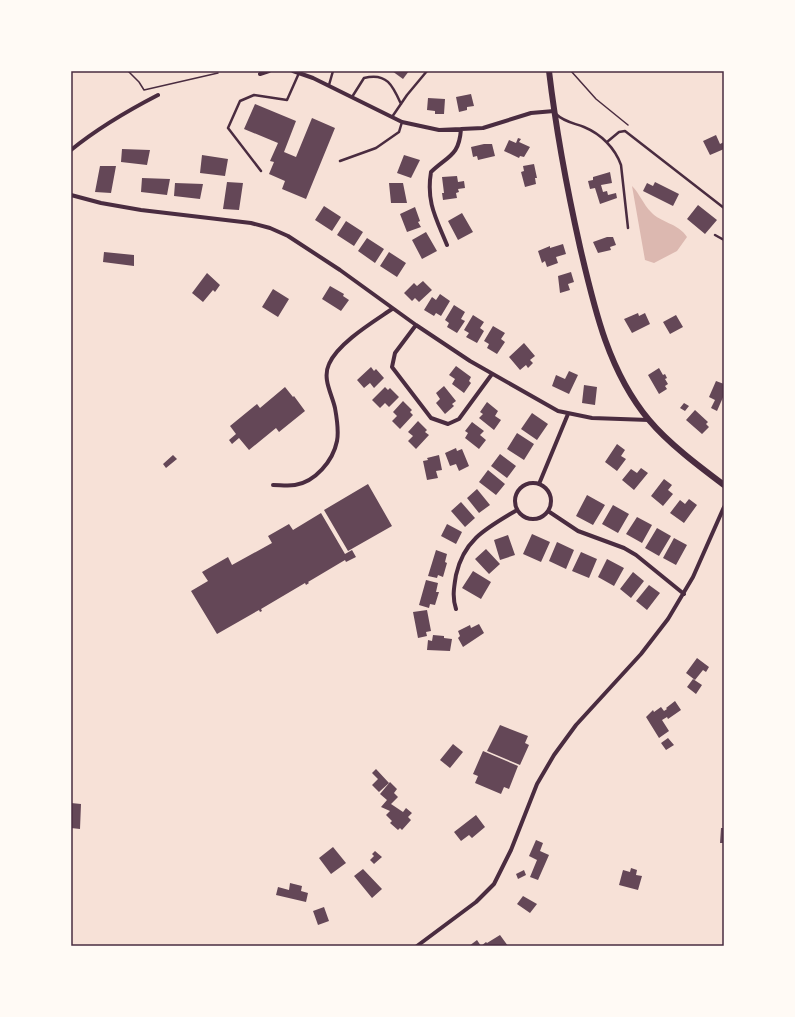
<svg xmlns="http://www.w3.org/2000/svg" width="795" height="1017" font-family="'PT Sans',sans-serif">
  <style>
    .water { fill: #dcb8b0 }
    .building { fill: #644757 }
    .lines { fill: none; stroke-linecap: round; stroke-linejoin: round }
    .path { stroke: #4a2c40; stroke-width: 1.5 }
    .service { stroke: #4a2c40; stroke-width: 2.5 }
    .minor { stroke: #4a2c40; stroke-width: 4 }
    .secondary { stroke: #4a2c40; stroke-width: 6 }
    .neatline { fill: none; stroke: #4a2c40; stroke-width: 1.5 }
  </style>
  <rect width="100%" height="100%" fill="#f7e1d7"/>
  <path class="water" d="M632,186C640,194 643,204 651,212C661,223 678,223 687,237L677,251L654,263L645,260Z"/>
  <path class="building" d="M392,71H409L403,79Z
    M471,94L474,106L467,107V110L459,112L456,97Z
    M428,98L445,99L444,114H435V111L427,110Z
    M255,104L296,121L284,152L296,157L312,118L335,128L306,199L282,189L285,181L269,174L274,162L270,161L278,143L244,129Z
    M716,135L720,144L724,142V149L710,155L703,141Z
    M518,138L521,139L519,142L530,147L524,157L520,156L519,158L504,151L509,140L516,143Z
    M484,144H492L495,156L478,160L477,156L473,157L471,147Z
    M122,149L150,150L147,165L121,162Z
    M202,155L228,159L225,176L200,173Z
    M404,155L420,160L411,178L397,173Z
    M534,164L537,178H535L536,184L525,187L521,172L524,171L523,166Z
    M100,166H116L111,193L95,192Z
    M610,172L612,183L601,185L603,192L607,191L608,195L616,193L617,198L600,204L595,188L590,189L588,181L593,180V177Z
    M457,176L458,182L464,181L465,188L458,189L459,192L456,193L457,198L443,200L442,193H444L442,177Z
    M142,178L170,179L167,195L141,192Z
    M227,182L243,183L239,210L223,209Z
    M655,182L679,194L673,206L643,191L647,183L653,186Z
    M175,183L203,184L200,199L174,196Z
    M389,183H403L407,203H391Z
    M698,205L717,220L705,234L687,219Z
    M324,206L341,217L332,231L315,220Z
    M415,207L420,221L418,222L421,227L407,232L400,214Z
    M462,213L473,232L458,240L448,221Z
    M346,221L363,232L354,246L337,235Z
    M426,232L437,251L422,259L412,240Z
    M607,237H613L616,245L610,247L611,250L598,253L593,242Z
    M367,238L384,249L375,263L358,251Z
    M563,244L566,254L556,257L558,263L547,267L545,261L542,263L538,251L550,246V248Z
    M104,252L134,255V266L103,262Z
    M389,252L406,263L397,277L380,266Z
    M571,272L574,282L568,284L570,290L560,293L558,276Z
    M207,273L220,285L215,292L213,290L203,302L192,293Z
    M423,281L432,290L419,302L415,298L412,301L404,293L414,283L417,286Z
    M330,286L344,294L343,296L349,300L341,311L322,299Z
    M273,289L289,299L278,317L262,307Z
    M440,294L450,301L441,316L436,313L434,316L424,310L432,297L436,300Z
    M454,305L465,312L461,319L465,321L457,333L447,327L449,323L445,320Z
    M638,313L639,316L645,313L650,324L632,333L624,319Z
    M473,315L484,322L480,328L484,331L477,343L466,337L469,333L464,330Z
    M676,315L683,327L670,334L663,322Z
    M493,326L505,333L501,339L505,342L497,354L487,348L489,344L484,341Z
    M524,343L535,356L530,360L533,363L528,368L526,365L520,370L509,357Z
    M456,366L471,377L469,381L471,383L464,393L452,384L455,379L449,375Z
    M371,367L374,371L376,369L384,378L374,388L370,383L364,388L357,380Z
    M659,368L663,375L665,374L667,378L665,379L668,384L665,386L667,389L659,394L648,375Z
    M569,371L578,375L569,394L552,386L556,375L565,379Z
    M716,381L724,384V395L717,411L711,408L715,400L709,397Z
    M584,385L597,387L595,405L582,403Z
    M444,386L456,401L452,404L454,406L445,414L436,403L440,399L436,393Z
    M285,387L293,397L294,396L305,411L279,432L276,428L249,450L239,438L232,444L229,440L236,434L230,426L257,404L260,408Z
    M385,387L388,390L390,388L399,397L389,407L385,403L380,408L372,400Z
    M403,401L412,410L410,412L413,415L400,429L392,421L397,416L393,412Z
    M487,402L498,411L495,416L501,420L494,430L479,418L483,414L480,412Z
    M684,403L689,406L685,411L680,408Z
    M695,410L708,422L706,424L709,427L702,434L686,420Z
    M532,413L548,424L537,440L521,429Z
    M418,421L427,430L425,432L429,435L416,449L408,441L413,436L408,432Z
    M472,422L484,431L480,435L486,440L479,449L465,438L468,433L465,431Z
    M517,433L534,444L524,460L507,449Z
    M617,444L625,450L621,456L626,459L617,471L605,462Z
    M456,448L457,451L462,449L469,466L459,471L456,464L450,466L445,453Z
    M500,454L516,466L507,478L491,466Z
    M173,455L177,459L166,468L163,464Z
    M439,455L442,470L436,471L438,478L427,480L423,461L428,460L427,458Z
    M641,468L648,473L634,490L622,480L631,469L637,473Z
    M488,470L505,484L496,495L479,482Z
    M664,479L672,485L668,490L673,494L663,506L651,496Z
    M368,484L392,526L348,551L324,510Z
    M477,489L490,505L479,513L467,498Z
    M587,495L605,505L593,525L576,516Z
    M689,499L697,505L684,523L670,513L680,500L685,504Z
    M461,502L475,518L465,527L451,511Z
    M613,505L629,514L618,533L602,524Z
    M321,513L345,554L352,550L356,557L346,562L345,560L308,582L309,583L306,585L305,583L261,609L262,611L260,612L259,610L217,634L191,591L208,581L202,572L228,557L232,565L272,543L268,536L289,524L293,530Z
    M637,517L652,525L642,543L626,534Z
    M447,524L462,532L456,544L441,536Z
    M657,528L671,536L659,556L645,548Z
    M532,534L550,542L541,562L523,554Z
    M508,535L515,555L500,560L494,540Z
    M674,538L687,545L676,565L663,558Z
    M557,542L574,550L566,569L549,561Z
    M486,549L500,564L489,574L475,559Z
    M436,550L447,554L445,562L447,563L443,577L438,575L437,578L428,576Z
    M581,552L597,559L589,578L572,571Z
    M607,559L624,568L614,586L598,577Z
    M473,571L491,582L481,599L462,588Z
    M633,572L644,581L631,598L620,589Z
    M426,580L438,583L436,592H439L435,605L430,604L429,608L419,605Z
    M649,585L660,593L647,610L636,601Z
    M427,610L431,631L426,632L427,636L418,638L413,612Z
    M479,624L484,633L463,647L458,638L460,636L458,631L470,625L471,628Z
    M433,635L444,636V638L452,639L450,651L427,650L428,640L432,641Z
    M697,658L709,667L706,672L703,670L695,680L686,673Z
    M693,679L702,685L696,694L687,687Z
    M675,701L681,710L668,719L667,717L662,720L669,731L659,738L646,717L653,710L654,712L661,707L664,711L667,709L666,708Z
    M500,725L528,736L525,743L529,745L520,765L487,751Z
    M668,738L674,745L666,750L661,743Z
    M453,744L463,752L450,768L440,760Z
    M483,751L518,766L509,789L504,787L501,794L475,783L478,776L473,774Z
    M376,769L389,783L379,792L372,785L378,779L372,773Z
    M390,782L397,789L394,793L398,797L391,804L403,812L406,808L412,813L408,817L411,820L402,830L400,828L398,830L390,823L392,821L386,815L390,811L381,807L387,800L380,794Z
    M71,803L81,804L80,829L71,828Z
    M476,815L485,827L472,838L469,835L461,841L454,832Z
    M721,828H724V843H720Z
    M536,840L543,843L540,851L549,855L538,880L530,877L537,860L529,856Z
    M333,847L346,863L331,874L319,858Z
    M375,851L382,857L374,864L370,860L374,856L372,854Z
    M631,868L637,870L636,875L642,876L638,890L619,885L623,870L630,872Z
    M363,869L382,889L372,898L354,876Z
    M524,870L526,875L518,879L516,874Z
    M290,883L302,886L301,891L308,893L306,902L276,895L278,887L289,890Z
    M523,896L537,904L530,913L517,904Z
    M324,907L329,921L318,925L313,911Z
    M500,935L508,946H481L486,942L487,943Z
    M477,940L481,946H469Z"/>
  <g class="lines">
    <path class="path" d="M128,71L139,82L144,90L218,73
      M571,71L596,99L628,125"/>
    <path class="service" d="M329,85L333,71
      M352,97L364,78C387,72 393,86 401,104
      M556,114C564,122 574,123 584,127C601,134 615,148 621,165L628,228
      M392,117L407,95L427,71
      M607,142L619,132L625,131L724,208
      M340,161L376,148L399,132L402,122
      M261,171L228,128L240,101L254,95L287,100L299,73
      M715,235L724,240"/>
    <path class="minor" d="M293,71L313,78L402,122L439,130L483,128L531,113L554,111
      M260,74L269,71
      M71,150C98,128 127,111 158,95
      M71,195L101,203L141,210L251,223L270,228L288,236L340,270L416,325L470,361L558,411L592,418L649,420
      M447,245C436,218 426,202 431,172C449,155 459,156 461,129
      M416,325L395,353L392,367L431,418L448,424L459,419L492,374
      M515 501a18 18 0 1 1 36 0a18 18 0 1 1-36 0Z
      M539,484L568,414
      M273,485C280,485 288,486 295,485C315,482 333,461 337,441C339,431 337,419 335,408C332,394 322,379 329,364C338,343 373,322 392,309
      M548,511L578,531L624,548L636,555L684,594
      M456,609C452,597 454,587 456,575C464,539 487,528 517,510
      M417,946L476,902L494,884L511,850L537,784L554,755L576,725L641,654L668,619L693,577L724,507"/>
    <path class="secondary" d="M549,71C556,130 567,189 580,247C594,307 608,371 649,420C668,443 700,467 724,485"/>
  </g>
  <rect width="795" height="1017" fill="none" stroke="#fffaf5" stroke-width="144"/>
  <rect x="72" y="72" width="651" height="873" class="neatline"/>
</svg>
